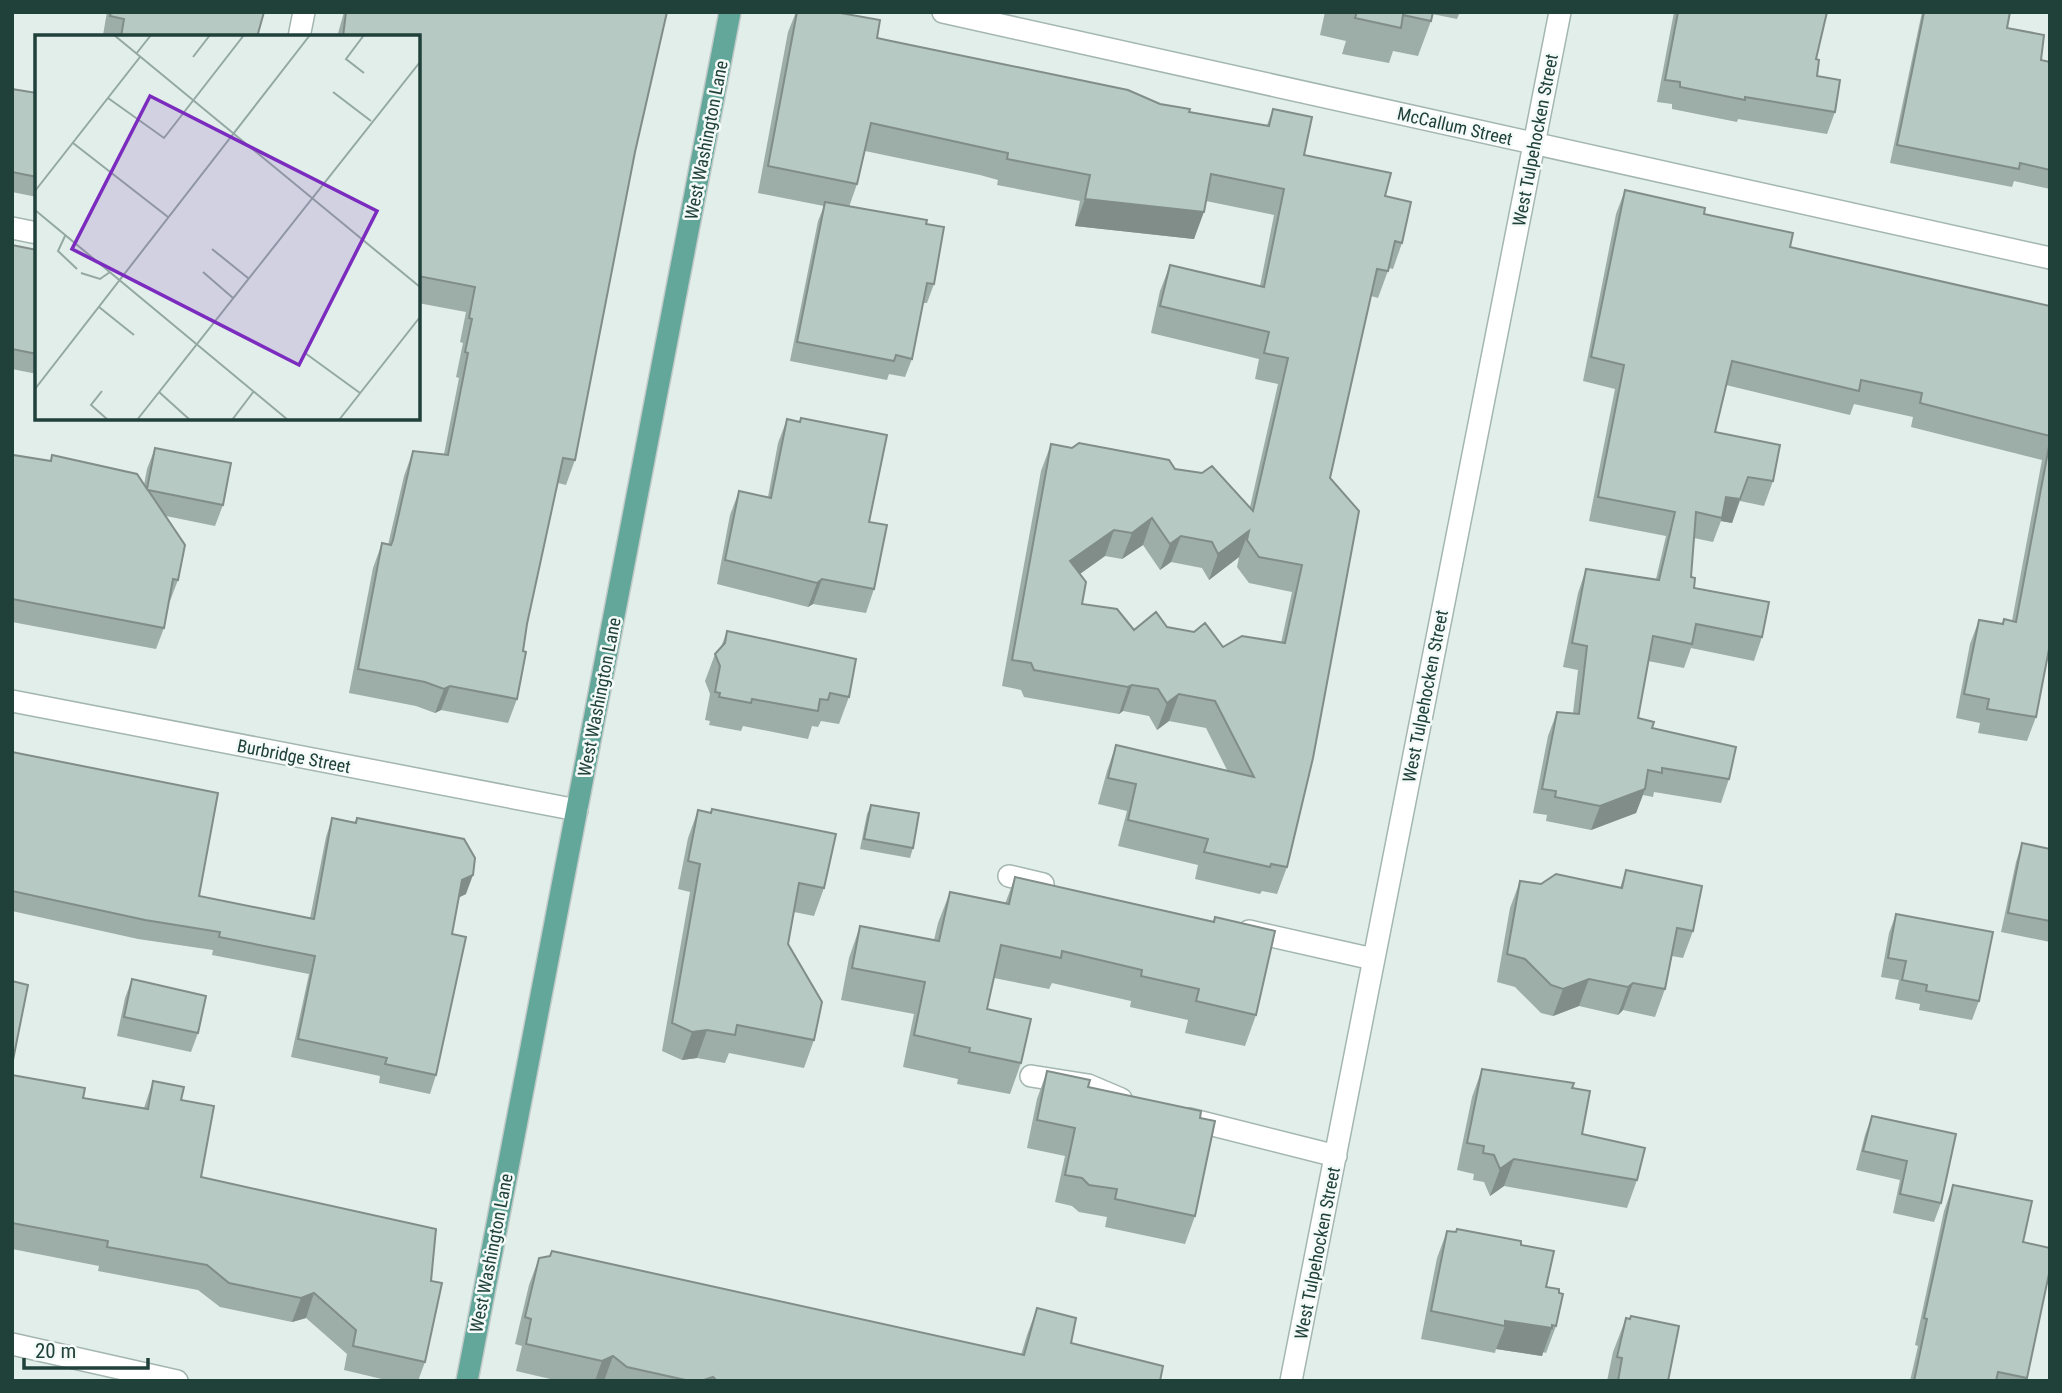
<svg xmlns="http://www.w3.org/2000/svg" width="2062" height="1393" font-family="'Roboto Condensed',sans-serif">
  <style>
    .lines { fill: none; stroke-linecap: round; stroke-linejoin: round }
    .minor-casing { stroke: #a4b6b1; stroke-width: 24 }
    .major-casing { stroke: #c1cac8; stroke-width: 24 }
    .minor { stroke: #fff; stroke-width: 21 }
    .major { stroke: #63a79b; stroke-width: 21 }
    .wall { fill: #9dada8; fill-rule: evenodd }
    .shaded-wall { fill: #808d88 }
    .building { fill: #b7c9c3; stroke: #808d88; stroke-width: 2; fill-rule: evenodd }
    .labels { text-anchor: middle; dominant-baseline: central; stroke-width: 5; stroke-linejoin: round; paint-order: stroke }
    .street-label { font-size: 18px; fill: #20403a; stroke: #f3faf7 }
    .inset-road { fill: none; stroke: #94a8a3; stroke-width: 2 }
    .view { fill: #7b2cbf; fill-opacity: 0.15; stroke: #7b2cbf; stroke-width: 3.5 }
    .inset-edge { fill: none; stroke: #20403a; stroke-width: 3.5 }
  </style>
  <rect width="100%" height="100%" fill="#e2eee9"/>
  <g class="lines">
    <g class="minor-casing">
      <path id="minor" d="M943,12L2050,258
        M299,37L304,12
        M12,228L37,233
        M12,701L577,810
        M1009,876L1043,884
        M1249,931L1373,959
        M1031,1076L1088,1085L1121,1099
        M1189,1119L1336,1156
        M12,1344L177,1381
        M1291,1381L1560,12"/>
    </g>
    <g class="major-casing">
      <path id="major" d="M467,1381L730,12"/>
    </g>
    <use href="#minor" class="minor"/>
    <use href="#major" class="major"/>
  </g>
  <path class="wall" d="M107,12H264L257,37H111L103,35Z
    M344,12H667L635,152L575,460L566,485L558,483L527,624L517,699L508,723L441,710L435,713L416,706L349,693L373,568L382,543L388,545L404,476L413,451L444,454L459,378L456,377L463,343L460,342L466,312L418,303V37H337Z
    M796,12H835L877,38L1160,104L1189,112L1267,125L1273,109L1304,155L1385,196L1402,243L1393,269L1389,268L1378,298L1371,296L1330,478L1287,867L1277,894L1262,891L1260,894L1195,879L1198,865L1118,846L1127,811L1098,804L1107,771L1116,745L1227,770L1206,728L1169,721L1157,730L1149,716L1123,711L1119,714L1024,697L1021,690L1002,686L1041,471L1051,444L1175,469L1250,507L1278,384L1255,379L1259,359L1151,333L1160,291L1170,265L1260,286L1274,215L1206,201L1194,239L1075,226L1080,201L997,185L998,180L980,175L865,151L857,184L849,207L934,284L927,303H923L912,359L905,377L889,374L887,380L790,361L818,221L824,206L758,193L788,32ZM1143,545L1160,570L1171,562L1202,568L1209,580L1239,557L1237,567L1249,583L1292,592L1281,643L1223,647L1167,627L1134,630L1082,604L1080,574L1105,556L1122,559Z
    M1325,12H1460L1457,19L1432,14L1431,21L1418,56L1393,51L1389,63L1342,54L1346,41L1320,35Z
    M1674,12H1827L1816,59L1817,76L1835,112L1827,134L1738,119L1737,122L1672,109V104L1657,102Z
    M1922,12H2010L2007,28L2041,60L2050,62V189L2014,181L2012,187L1890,163Z
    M12,89L37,93V197L12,192Z
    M1625,190L1704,214L1790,247L2050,306V644L2036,717L2027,741L1978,733L1980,723L1956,718L1970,644L1979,620L2002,624L2004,619L2012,621L2042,460L1911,427L1913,417L1854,404L1850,415L1726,385L1715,432L1773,481L1764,506L1740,501L1732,523L1721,521L1713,542L1694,538L1691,577L1694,588L1762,637L1754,661L1691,648L1684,668L1648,661L1638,718L1729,779L1721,803L1654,792L1653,797L1643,795L1636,813L1591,830L1546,821L1547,815L1533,813L1548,736L1557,712L1573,713L1578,670L1563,667L1578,593L1586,569L1656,579L1666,536L1589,521L1615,389L1583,381L1616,214Z
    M12,245L37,250V374L12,369Z
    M787,419L869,522L874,589L866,613L813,604L808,607L717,584L730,515L739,491L768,497L778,443Z
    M155,448L223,505L215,526L166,516L178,580L170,601H169L164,628L156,649L12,622V458L13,455L50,461L52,455L144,485L147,469Z
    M727,631L849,697L839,724L821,721L818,727L812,726L808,739L743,726L741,731L709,725L710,721L705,720L710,694L705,681L715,654L721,647Z
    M12,752L199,896L310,918L326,837L332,818L355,822L357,818L466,894L459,897L452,934L436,1075L430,1094L379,1083L380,1076L291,1057L309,974L212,955L213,950L138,939L12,911Z
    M871,805L913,848L910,858L860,849L867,814Z
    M712,809L824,888L814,916L794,912L788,944L814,1040L804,1068L729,1053L725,1063L697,1058L682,1060L662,1051L690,892L678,889L688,838L698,810L711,813Z
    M2022,843L2050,849V942L2001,932L2016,862Z
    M1626,870L1693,931L1683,958L1672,956L1665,989L1655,1017L1623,1010L1618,1015L1579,1006L1553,1016L1541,1013L1515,987L1497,982L1510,908L1520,881L1541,884L1620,888Z
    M1015,877L1213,921L1215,917L1256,1015L1245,1046L1185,1033L1188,1020L1130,1007L1131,1001L1052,983L1049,989L994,978L987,1009L1021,1063L1010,1094L957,1084L958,1079L903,1067L914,1014L841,1000L849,958L860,926L934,940L938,923L950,892L1005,904Z
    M1896,914L1979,1001L1972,1020L1919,1010L1920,1004L1895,999L1899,980L1881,977L1889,933Z
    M132,979L198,1033L191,1052L117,1036L125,998Z
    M1482,1069L1572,1088L1582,1134L1637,1180L1627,1208L1504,1186L1490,1196L1484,1182L1473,1180L1474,1174L1457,1170L1472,1097Z
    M1047,1071L1088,1087L1200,1118L1195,1216L1185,1244L1105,1227L1107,1217L1079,1212L1072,1206L1055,1202L1065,1156L1027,1148L1037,1099Z
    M12,1075L83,1098L144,1108L153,1081L181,1100L201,1177L431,1281L425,1362L418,1381H390L344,1370L347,1354L306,1318L292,1322L220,1307L198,1290L98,1271L99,1266L12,1249Z
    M1872,1116L1941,1203L1934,1222L1893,1213L1900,1180L1856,1170L1865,1135Z
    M1953,1185L2023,1242L2027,1378L2026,1381H1910L1918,1346L1915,1345L1944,1211Z
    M1447,1231L1521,1245L1546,1287L1556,1326L1546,1353L1543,1352L1542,1356L1496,1349L1495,1353L1421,1339L1437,1258Z
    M552,1251L1021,1355L1027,1335L1037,1308L1071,1343L1160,1381H559L516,1371L522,1346L515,1344L529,1285L539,1258L550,1257Z
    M1626,1318L1668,1381H1607L1613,1352Z"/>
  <path class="shaded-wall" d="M1085,199L1204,212L1194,239L1075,226Z
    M1726,497L1740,499L1732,523L1721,521Z
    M1152,518L1143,545L1122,559L1132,533Z
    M1114,530L1105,556L1060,588L1070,561Z
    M1249,531L1239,557L1209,580L1218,554Z
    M1181,536L1171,562L1160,570L1170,544Z
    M822,579L813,604L808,607L817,583Z
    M1132,685L1123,711L1119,714L1128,687Z
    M450,686L441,710L435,713L444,689Z
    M1179,694L1169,721L1157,730L1167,703Z
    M1645,789L1636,813L1591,830L1600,806Z
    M473,875L466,894L456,899L462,880Z
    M1589,979L1579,1006L1553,1016L1563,989Z
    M1633,983L1623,1010L1618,1015L1628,987Z
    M707,1030L697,1058L682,1060L692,1032Z
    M1514,1159L1504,1186L1490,1196L1500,1169Z
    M314,1293L306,1318L292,1322L301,1298Z
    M1505,1321L1552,1328L1542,1356L1496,1349L1505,1326Z
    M613,1356L604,1381H595L602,1361Z"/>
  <path class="building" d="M111,12H264L257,37H121L124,19L110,16Z
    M346,12H667L635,152L575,460L563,458L527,624L523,651L526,652L517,699L450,686L444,689L425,682L358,669L382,543L391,545L393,540L413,451L448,455L468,353L465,352L472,319L469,318L475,287L418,276V37H343Z
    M797,12H835L880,20L877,38L891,41L1128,90L1160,104L1190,109L1189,112L1269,126L1273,109L1312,117L1304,155L1391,173L1385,196L1411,202L1402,243L1395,241L1388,271L1377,269L1330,478L1359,511L1313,758L1287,867L1271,864L1270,867L1204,852L1208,839L1128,820L1136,784L1108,778L1116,745L1254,777L1215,701L1179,694L1167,703L1158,689L1132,685L1128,687L1034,670L1031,663L1012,660L1051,444L1072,448L1079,443L1169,460L1175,469L1202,473L1212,466L1253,511L1288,358L1264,353L1269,332L1160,306L1170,265L1264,287L1284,189L1211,174L1204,212L1085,199L1090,175L1007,159L1008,153L989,149L871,123L857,184L768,166ZM1152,518L1170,544L1181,536L1212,542L1218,554L1249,531L1247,540L1259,557L1302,565L1285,643L1242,636L1223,647L1205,623L1194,632L1167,627L1156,612L1134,630L1117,609L1082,604L1086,582L1070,561L1114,530L1132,533Z
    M1357,12H1433L1431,21L1403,15L1401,28L1355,18Z
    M1678,12H1827L1816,59L1819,60L1817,76L1840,80L1835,112L1745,97V100L1680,87V82L1665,80Z
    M1924,12H2010L2007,28L2044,35L2041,60L2050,62V170L2020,163L2019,169L1897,145Z
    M12,89L37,93V177L12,172Z
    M1625,190L1705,208L1704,214L1793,233L1790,247L2050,306V436L1920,403L1922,393L1861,380L1859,391L1732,361L1715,432L1780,445L1773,481L1748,477L1740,499L1726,497L1722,518L1696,512L1691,577L1695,578L1694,588L1769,602L1762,637L1696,624L1692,644L1653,636L1638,718L1654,722L1652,728L1736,747L1729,779L1662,768V773L1648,770L1645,789L1600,806L1555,797L1556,791L1542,789L1557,712L1579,714L1587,646L1572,643L1586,569L1659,580L1675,512L1598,497L1624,365L1591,357Z
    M825,202L927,220L926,224L944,227L934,284L927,283L912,359L896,355L894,361L797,342Z
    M12,245L37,250V354L12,349Z
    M801,418L887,435L869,522L887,525L874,589L822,579L817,583L725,560L739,491L771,498L787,419L800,422Z
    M2050,441V644L2036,717L1987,709L1989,699L1964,694L1979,620L2003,624L2004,619L2016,622Z
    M155,448L231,463L223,505L148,490L185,545L178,580L173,579L164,628L12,599V459L13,455L51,461L52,455L137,474L147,489Z
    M727,631L856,659L849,697L830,693L828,700L820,699L818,711L752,699L751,703L719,697L720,693L715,692L720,666L715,654L725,643Z
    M12,752L218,793L199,896L314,919L332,818L356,823L357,818L464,839L475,858L473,875L462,880L452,934L466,937L436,1075L385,1064L387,1058L298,1039L315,956L219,937L220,932L145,920L12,891Z
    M871,805L919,813L913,848L864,839Z
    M712,809L836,834L824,888L799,883L788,944L822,1002L814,1040L737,1025L735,1035L707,1030L692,1032L672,1023L700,864L688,861L698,810L711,813Z
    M2022,843L2050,849V921L2008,913Z
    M1626,870L1702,886L1693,931L1677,928L1665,989L1633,983L1628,987L1589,979L1563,989L1551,985L1525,959L1507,954L1520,881L1541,884L1556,874L1622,888Z
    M1015,877L1214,922L1215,917L1275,931L1256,1015L1196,1001L1199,989L1141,976L1142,970L1062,951L1061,958L1001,945L987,1009L1031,1019L1021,1063L969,1052L970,1048L914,1035L925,982L852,968L860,926L939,941L950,892L1009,904Z
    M1896,914L1993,932L1979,1001L1926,991L1927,985L1902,980L1906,961L1888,958Z
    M132,979L206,996L198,1033L124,1017Z
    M12,981L28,985L12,1065Z
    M1482,1069L1574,1083L1572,1088L1590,1091L1582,1134L1645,1148L1637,1180L1514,1159L1500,1169L1494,1155L1483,1153L1484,1146L1467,1143Z
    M1047,1071L1090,1080L1088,1087L1201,1111L1200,1118L1215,1121L1195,1216L1115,1199L1117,1189L1089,1185L1082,1178L1065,1175L1075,1128L1037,1120Z
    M12,1075L85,1088L83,1098L148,1109L153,1081L184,1087L181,1100L214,1106L201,1177L436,1229L431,1281L442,1283L425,1362L353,1346L356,1330L314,1293L301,1298L229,1283L207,1265L107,1247L108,1241L12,1223Z
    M1872,1116L1956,1134L1941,1203L1900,1194L1907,1161L1863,1151Z
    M1953,1185L2032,1201L2023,1242L2050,1248V1269L2027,1378L1998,1372L1996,1381H1914L1927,1319L1924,1318Z
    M1457,1229L1521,1241V1245L1554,1251L1546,1287L1559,1289V1293L1563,1294L1556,1326L1552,1325V1328L1505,1321V1326L1431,1311L1447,1231L1456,1232Z
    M552,1251L1024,1355L1037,1308L1076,1318L1071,1343L1163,1366L1160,1381H717L713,1377L701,1381H690L627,1367L613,1356L602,1361L526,1344L531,1319L525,1317L539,1258L550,1256Z
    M1631,1316L1679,1326L1668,1381H1618L1622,1358L1617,1357L1626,1318L1630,1319Z"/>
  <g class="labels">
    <g class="street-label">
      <text transform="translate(1455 126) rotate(13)">McCallum Street</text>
      <text transform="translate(706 140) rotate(-79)">West Washington Lane</text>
      <text transform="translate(1535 140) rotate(-79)">West Tulpehocken Street</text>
      <text transform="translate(1425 696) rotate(-79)">West Tulpehocken Street</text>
      <text transform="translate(599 697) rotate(-79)">West Washington Lane</text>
      <text transform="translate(294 756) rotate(11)">Burbridge Street</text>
      <text transform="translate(491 1253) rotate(-79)">West Washington Lane</text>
      <text transform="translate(1317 1253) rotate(-79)">West Tulpehocken Street</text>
    </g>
  </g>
  <g transform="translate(35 35)">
    <rect width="385" height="385" fill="#e2eee9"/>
    <path class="inset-road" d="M79,0L385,252M101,19L116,0M158,22L175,0M329,38L311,24L329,0M298,57L336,86M73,63L129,103L209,0M38,108L133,182M0,156L105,22M0,175L253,385M30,201L23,216L42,234M177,214L213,243M168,237L198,263M46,238L65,244L75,237M64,272L99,300M270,318L325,358M0,354L275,0M67,356L56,370L73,385M124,357L155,385M102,385L385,27M197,385L219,356M304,385L385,282"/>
    <path class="view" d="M115,61L342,176L264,330L37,214Z"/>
    <rect width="385" height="385" class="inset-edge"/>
  </g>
  <rect width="2062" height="1393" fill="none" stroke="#20403a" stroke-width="28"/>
  <path d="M24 1358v10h124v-10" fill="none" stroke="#20403a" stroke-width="3.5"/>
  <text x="35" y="1358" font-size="21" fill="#20403a" stroke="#f3faf7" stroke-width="5" paint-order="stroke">20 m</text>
</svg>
